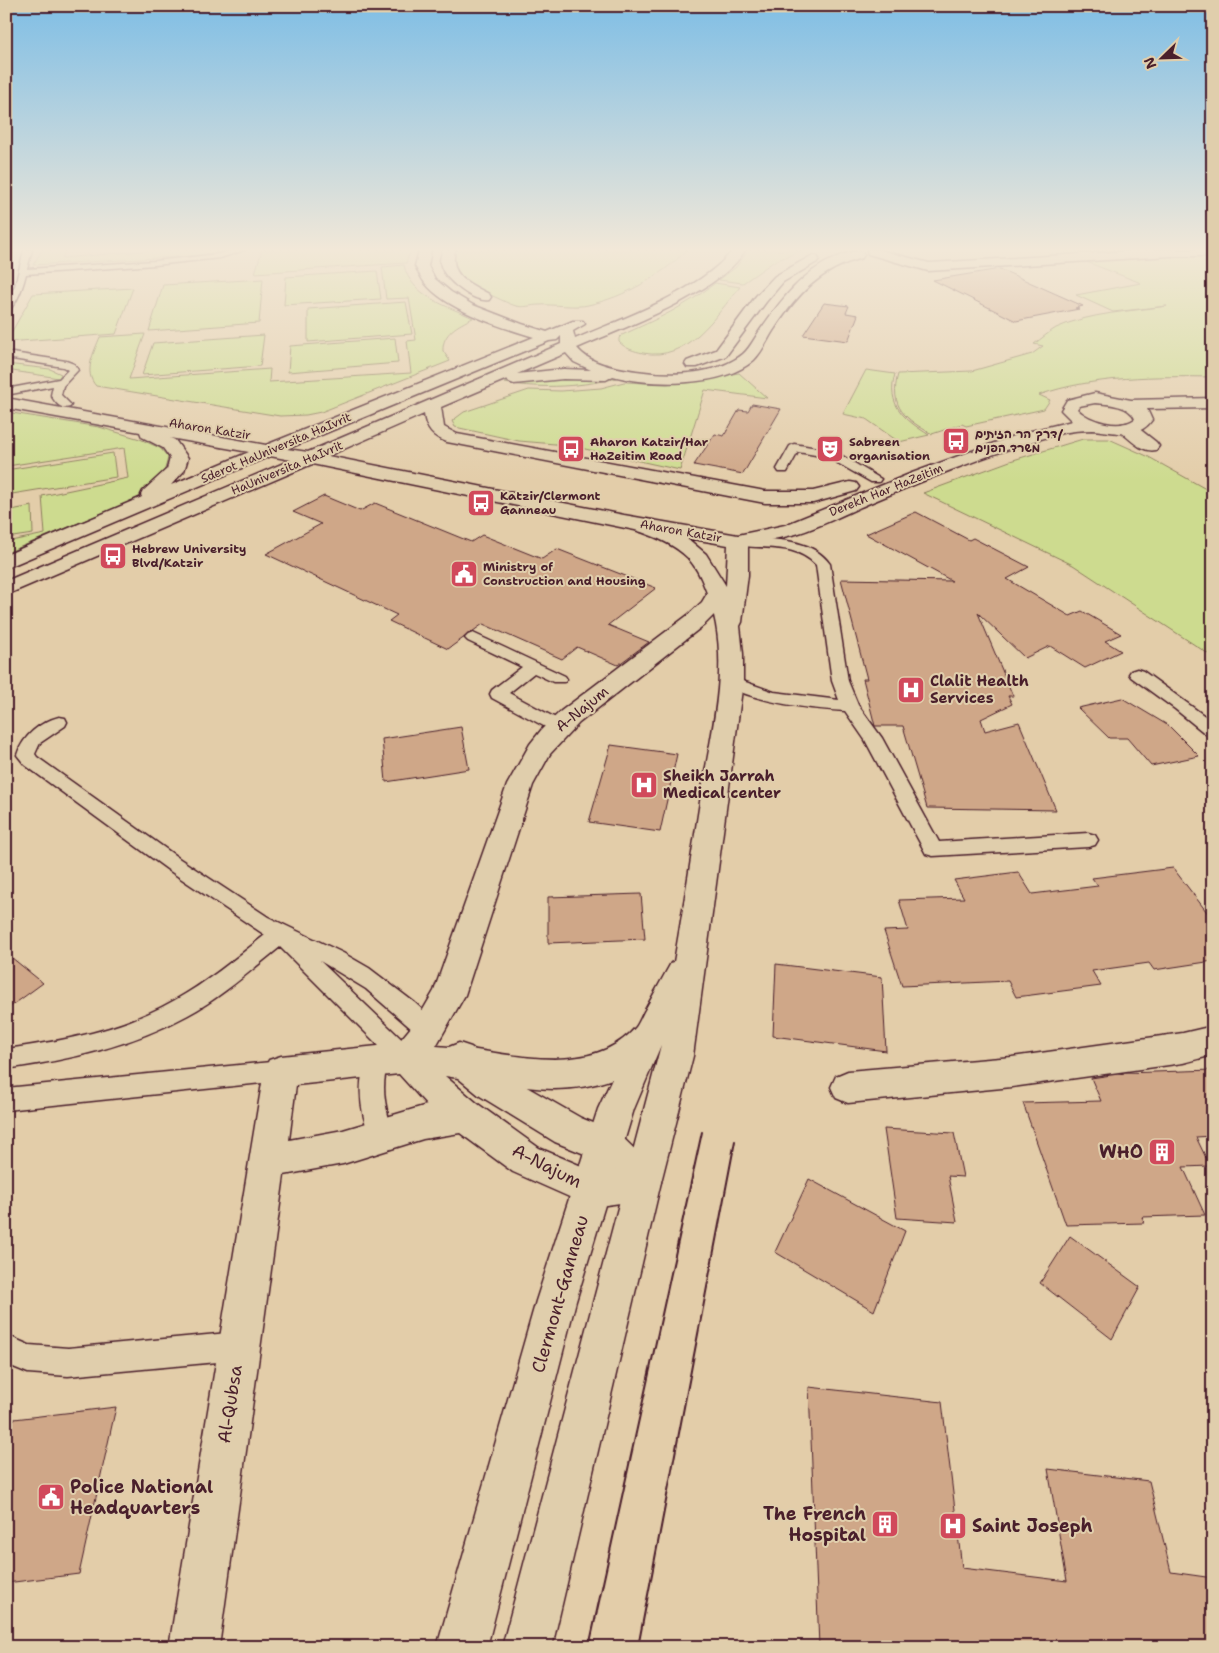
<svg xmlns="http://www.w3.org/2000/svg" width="1219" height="1653" font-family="'Shantell Sans','Playpen Sans Hebrew',sans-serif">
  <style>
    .green { fill: #cddb8f; stroke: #8c7d5d }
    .building { fill: #cfa788; stroke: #4a1f2b }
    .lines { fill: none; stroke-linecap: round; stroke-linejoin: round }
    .lane-casing { stroke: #4a1f2b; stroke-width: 3 }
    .street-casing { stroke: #4a1f2b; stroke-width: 3 }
    .secondary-casing { stroke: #4a1f2b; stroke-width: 3 }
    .lane { fill: #e0ceac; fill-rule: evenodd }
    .street { fill: #e0ceac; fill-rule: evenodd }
    .secondary { fill: #e0ceac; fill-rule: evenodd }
    .tram { stroke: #4a1f2b; stroke-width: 2 }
    .labels { text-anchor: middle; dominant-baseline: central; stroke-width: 4; stroke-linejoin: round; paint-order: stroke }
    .far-street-label { font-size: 12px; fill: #4a1f2b; stroke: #e0ceac }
    .far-poi-label { font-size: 12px; font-weight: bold; fill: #4a1f2b; stroke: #e0ceac; text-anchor: start }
    .poi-label { font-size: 15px; font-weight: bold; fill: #4a1f2b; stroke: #e0ceac; text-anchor: start }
    .street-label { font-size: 15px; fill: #4a1f2b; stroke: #e0ceac }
    .near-poi-label { font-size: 18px; font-weight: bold; fill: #4a1f2b; stroke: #e0ceac; text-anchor: end }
    .near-street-label { font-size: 18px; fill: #4a1f2b; stroke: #e0ceac }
  </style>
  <rect width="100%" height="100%" fill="#e3cda9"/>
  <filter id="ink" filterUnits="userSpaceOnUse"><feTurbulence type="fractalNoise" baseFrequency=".02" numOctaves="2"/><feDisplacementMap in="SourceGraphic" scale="10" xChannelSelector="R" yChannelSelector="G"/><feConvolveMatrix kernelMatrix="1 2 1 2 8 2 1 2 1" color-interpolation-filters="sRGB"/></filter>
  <g filter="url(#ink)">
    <path class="green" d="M42,250H66L62,258L155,250H225L194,256L33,265Z
      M262,250H411L406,263L255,273Z
      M456,250H687C661,276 625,297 588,305C578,308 552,304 539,305C532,305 523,308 516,306C509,304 502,300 495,297C476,288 448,275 456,250Z
      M749,250H803L773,262L743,283L719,280L736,267Z
      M1065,250H1213H1156L1076,257L1062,251Z
      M1213,255V301L1207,302H1213V377C1157,376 1093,376 1039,395L1050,400L1044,409L966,426L962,424L932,434C905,419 889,407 898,374L972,371L1032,354L1043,346L1034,344C1041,339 1049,332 1056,328C1088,313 1133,311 1167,306L1113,312L1076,295L1141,283L1084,261L1150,256Z
      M404,265C410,296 448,306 473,318C458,325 442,333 443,351L450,361L321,412L306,415L280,416L96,386C83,372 94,352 100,337L145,334L129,379L270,369L269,382L411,373L407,341L416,340L409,298L386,299L382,267Z
      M377,271L381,299L284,305L286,277Z
      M263,279L259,323L149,331L163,285Z
      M715,283L740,287C715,316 688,362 643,353C634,351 626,349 619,342V338L622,335C655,320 687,306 715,283Z
      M133,288L116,334L6,342L33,294Z
      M406,302L412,334L308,342V309Z
      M264,335L260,366L142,375L153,343Z
      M395,338L398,363L288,372L290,346Z
      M6,364L50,369L61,374L59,378L6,370Z
      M866,370L895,374C886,405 904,419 929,435L899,442L866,419L843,414Z
      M739,373L767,398L705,390L680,470L567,445L519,441L455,427L452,421L464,412L529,390L561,391L601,388L624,382L667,384Z
      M586,376L621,377C582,387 544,389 504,383L528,379Z
      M6,412L99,427L140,439L160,448L168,457C164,480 153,489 134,500L6,553V542L45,534L42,496L128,478L124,448L7,466Z
      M1083,439H1109L1147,456L1213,493V654L1210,655L1073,565L923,493L1010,461Z
      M113,453L116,477L6,495V470Z
      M32,506L33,534L6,538V511Z"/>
    <path class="building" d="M1000,269L1083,306L1075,308L1079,309L1016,321L933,280Z
      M824,303L849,306L846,313L858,315L848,341L803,335Z
      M752,404L781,409L743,474L694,465L715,434L724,436L739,410L748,411Z
      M324,496L360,511L375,503L471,542L482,535L542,559L557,549L656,588L608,625L649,642L618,665L577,647L562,659L483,624L448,649L389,621L397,615L266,554L321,524L293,512Z
      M916,512L969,540L973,538L1029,567L1007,579L1070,616L1082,611L1121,634L1105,641L1121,651L1085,668L1050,646L1025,658L978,613L1013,696H1008L1012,704L981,719L985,731L1019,722L1056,810L927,808L903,726H875L863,679H867L841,579L952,581L866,534Z
      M1122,698L1169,726L1199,756L1151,766L1127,738H1109L1078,708Z
      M461,727L469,769L386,782L382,739Z
      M611,745L677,754L660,832L589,822Z
      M1173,868L1213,920V961L1154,970L1149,963L1092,971L1101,986L1016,997L1008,981L902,986L884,931L908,930L899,900L964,898L954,880L1018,872L1032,894L1098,886L1092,878Z
      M641,894L645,939L548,943V897Z
      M6,953L43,983L6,1010Z
      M776,964L882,977L886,1051L773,1036Z
      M1213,1070V1136L1196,1137L1210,1166L1183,1167L1205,1215L1142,1217L1144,1223L1066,1225L1023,1103L1101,1101L1091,1078L1125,1073Z
      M884,1129L954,1133L963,1177L948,1176L957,1222L897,1218Z
      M809,1179L905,1231L874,1311L775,1252Z
      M1070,1236L1140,1287L1112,1339L1040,1283Z
      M809,1387L942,1402L962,1568L1067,1581L1048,1469L1149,1481L1171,1572L1213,1578V1647H819Z
      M116,1407L79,1574L6,1583V1420Z"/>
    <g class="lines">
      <g class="lane-casing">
        <path id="lane" d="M24,250H32L27,269L155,261L219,254L234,250H245L220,258L155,265L26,274C23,286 17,306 6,312V301L15,286Z
          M6,352L66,361L74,364L78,370L63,386L61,395L71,405L70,407C60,410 55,402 51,395L53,386L6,395V389L59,379L68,370L63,367L6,358Z
          M794,444L834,451L881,479L879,482H871L827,457L798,452L787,472H779L777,469L790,446Z
          M738,537C769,540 810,536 830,564L848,681L858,705L882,738L939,842L1088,833L1095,835L1098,840L1095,845L1088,847L933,856L926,854L865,740L845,711C803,708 764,703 725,686L723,682L725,678L731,677L774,692L839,700L832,681L816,565C794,541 761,551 733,544L731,541L733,538Z
          M473,633L565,676L567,679L565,682H553L534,673L509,693L565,723L567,727L565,731L559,732L553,731L492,698L490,694L492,690L522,667L468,641L465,638L468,635Z
          M1137,669L1143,671L1213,722V736L1207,735L1175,709L1131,677L1129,674L1131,671Z
          M59,717L65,718L67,722L65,726L40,743L35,754L37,757L180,859L268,917L343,953L369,968L415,1003L437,1023L440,1030L437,1037L429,1040L421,1037L366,989L320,961L414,1051L418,1058L414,1065L406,1068L398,1065L280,947C250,971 221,997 188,1015C132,1046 69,1060 6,1069V1049C64,1041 123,1030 175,1000C207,982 236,958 265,935L167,869L25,765L17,755C23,736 40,722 59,717Z
          M377,1050L385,1053L389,1060C379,1087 386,1110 394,1136L391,1144L382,1148L373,1144C360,1114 355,1083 369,1053Z
          M281,1061L289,1064L293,1071L289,1078L281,1081L6,1110V1088Z
          M239,1332L249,1336L253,1346L249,1356L239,1360L68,1376L28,1373L6,1364V1335L29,1345L68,1348Z"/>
      </g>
      <g class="street-casing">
        <path id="street" d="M867,250H880L929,263L1150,250H1213V256H1170L928,271L868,254Z
          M1127,423L1133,424L1156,442L1159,446L1156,450C1142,453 1131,440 1121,432L1119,428L1121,424Z
          M718,585L725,587L729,591L719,610L704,625L579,723L550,754L533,785L465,995L436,1046L449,1047L459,1043L471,1047L504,1074L581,1118L618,1133L655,1169L661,1182L655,1195L642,1200L592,1207L513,1172L460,1133L423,1139L343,1164L284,1175L219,1647H169L264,1071L269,1060L281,1056L397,1044L417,1020L434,991L507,785L530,744L542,729L561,711L688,615L702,602L711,587ZM399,1074L427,1105L343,1130L289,1140L296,1085ZM445,1076L458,1078L480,1096L555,1142L592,1157L604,1169L593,1171L539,1148L478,1104Z
          M1213,1026V1055L1183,1063L1012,1087L848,1103L836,1098L831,1087L836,1076L848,1071L1012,1057L1183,1033Z"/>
      </g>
      <g class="secondary-casing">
        <path id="secondary" d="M419,250H431L428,266L435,279L451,292L473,305L522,324L547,332L573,321H583L585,324L573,331L575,339C624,318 699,292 733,250H745C722,292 621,329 577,348C591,365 616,368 636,371C669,376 716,376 743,354C751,347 756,335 763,326C782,299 802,273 833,259C841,255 853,250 862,252L864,255L862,258C821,269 798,293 775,328C768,338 763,351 754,360C723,388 650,386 613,376L606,380L563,379L514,384L509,382L507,379L441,407L444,427L457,434L765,491H813L850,482L856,483L859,487L856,491L813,503H765L447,442C433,437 426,430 424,414L328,456L624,515L738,535L785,525L912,473L1019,434L1072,421L1061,410L1067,400L1095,393L1131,400L1213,398V408L1147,409L1152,420C1138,441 1112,431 1092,430C1082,430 1072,431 1062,433C999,450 937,475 877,500C850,511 823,526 796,534C780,538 764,541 748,545V575L742,622L740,626L743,654V682L693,1056L661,1182L552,1647H502L661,1045L634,1109L576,1301L487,1647H437L536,1301L598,1109L612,1079C574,1093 537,1090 497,1083C482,1081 467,1079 452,1074L447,1063L452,1052L464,1048C519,1056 594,1076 636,1027C639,1023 642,1015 645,1010C654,994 662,979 671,963L674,962C684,904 693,847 702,789C713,723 733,653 705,588C701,577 696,567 688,558C674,544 654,536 635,530L312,464L6,595V581L291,460L270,456L6,568V555L142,497L141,495L143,491L167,469L170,458L163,448L142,437L140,432L6,408V398L266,445L534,337C500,327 447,310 425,283C421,278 418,271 415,266ZM561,336V344L308,452L287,449L549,341L557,340ZM566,353L574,362L591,370L563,369L517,374ZM1095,403C1108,404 1130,405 1135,419C1120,430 1090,422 1077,409L1079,406ZM170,438L249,452L171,485L184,471L188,458L175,440ZM687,538L728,545L726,586L706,554Z
          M443,250H455C449,276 468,283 489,294L491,297L489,300C474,303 445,280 441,266C439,260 441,255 443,250Z
          M813,255L817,256L819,259L817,262L783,282L766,302L726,356L697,367H687L685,364L687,361L716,350L756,296L775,276Z"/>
      </g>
      <use href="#lane" class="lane"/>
      <use href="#street" class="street"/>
      <use href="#secondary" class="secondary"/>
      <path class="tram" d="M589,1647L702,1132
        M638,1647L735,1141"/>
    </g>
  </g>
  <linearGradient id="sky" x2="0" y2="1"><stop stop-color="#7fbee5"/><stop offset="0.52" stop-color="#f2e8d8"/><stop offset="1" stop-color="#f2e8d8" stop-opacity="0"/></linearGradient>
  <rect width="1219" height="481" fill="url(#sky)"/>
  <defs>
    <g id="bus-square" transform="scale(1.4375)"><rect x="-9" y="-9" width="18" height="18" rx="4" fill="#d1495b" stroke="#e0ceac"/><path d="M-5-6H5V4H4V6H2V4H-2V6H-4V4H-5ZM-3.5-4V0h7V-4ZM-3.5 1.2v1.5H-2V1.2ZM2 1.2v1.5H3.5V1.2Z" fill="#fff"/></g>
    <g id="theatre-square" transform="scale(1.4375)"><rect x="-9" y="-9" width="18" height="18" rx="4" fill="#d1495b" stroke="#e0ceac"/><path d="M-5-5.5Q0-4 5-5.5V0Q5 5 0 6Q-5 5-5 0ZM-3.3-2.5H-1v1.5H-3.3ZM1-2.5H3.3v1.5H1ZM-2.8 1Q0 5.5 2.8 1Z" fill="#fff"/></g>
    <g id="civic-square" transform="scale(1.4375)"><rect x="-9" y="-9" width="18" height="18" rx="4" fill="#d1495b" stroke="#e0ceac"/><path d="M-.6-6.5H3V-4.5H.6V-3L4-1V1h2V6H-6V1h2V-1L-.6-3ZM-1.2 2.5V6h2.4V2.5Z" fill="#fff"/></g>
    <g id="hospital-square" transform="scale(1.4375)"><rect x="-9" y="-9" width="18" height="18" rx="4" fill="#d1495b" stroke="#e0ceac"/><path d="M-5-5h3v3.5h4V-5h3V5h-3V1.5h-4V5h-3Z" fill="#fff"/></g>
    <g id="building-square" transform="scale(1.4375)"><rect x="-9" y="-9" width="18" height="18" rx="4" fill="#d1495b" stroke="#e0ceac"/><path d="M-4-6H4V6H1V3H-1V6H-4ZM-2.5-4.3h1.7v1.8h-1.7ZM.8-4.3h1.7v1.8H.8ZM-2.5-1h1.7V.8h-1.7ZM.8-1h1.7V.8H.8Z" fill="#fff"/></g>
  </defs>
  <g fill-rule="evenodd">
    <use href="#bus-square" x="956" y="441"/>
    <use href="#bus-square" x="571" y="449"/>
    <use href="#theatre-square" x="830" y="449"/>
    <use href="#bus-square" x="481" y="503"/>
    <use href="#bus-square" x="113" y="556"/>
    <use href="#civic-square" x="464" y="574"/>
    <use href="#hospital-square" x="911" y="690"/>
    <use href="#hospital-square" x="644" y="785"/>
    <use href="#building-square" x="1162" y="1152"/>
    <use href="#civic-square" x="51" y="1497"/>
    <use href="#building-square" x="885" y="1524"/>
    <use href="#hospital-square" x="953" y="1526"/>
  </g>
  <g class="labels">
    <g class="far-street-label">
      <text transform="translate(210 429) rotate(9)">Aharon Katzir</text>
      <text transform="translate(276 448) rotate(-23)">Sderot HaUniversita HaIvrit</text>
      <text transform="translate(287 468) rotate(-23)">HaUniversita HaIvrit</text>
      <text transform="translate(886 490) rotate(-22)">Derekh Har HaZeitim</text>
      <text transform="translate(681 531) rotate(10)">Aharon Katzir</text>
    </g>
    <g class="far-poi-label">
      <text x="975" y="434">דרך הר הזיתים/<tspan x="975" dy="14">משרד הפנים</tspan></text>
      <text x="590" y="442">Aharon Katzir/Har<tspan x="590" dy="14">HaZeitim Road</tspan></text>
      <text x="849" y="442">Sabreen<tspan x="849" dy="14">organisation</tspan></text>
      <text x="500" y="496">Katzir/Clermont<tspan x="500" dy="14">Ganneau</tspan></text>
      <text x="132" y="549">Hebrew University<tspan x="132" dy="14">Blvd/Katzir</tspan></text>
      <text x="483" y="567">Ministry of<tspan x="483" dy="14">Construction and Housing</tspan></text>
    </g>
    <g class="poi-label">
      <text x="930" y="681">Clalit Health<tspan x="930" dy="17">Services</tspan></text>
      <text x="663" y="776">Sheikh Jarrah<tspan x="663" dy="17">Medical center</tspan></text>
    </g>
    <g class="street-label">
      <text transform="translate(582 709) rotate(-39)">A-Najum</text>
    </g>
    <g class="near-poi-label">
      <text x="1143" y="1152">WHO</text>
      <text x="70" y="1487" text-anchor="start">Police National<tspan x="70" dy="21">Headquarters</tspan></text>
      <text x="866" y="1514">The French<tspan x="866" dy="21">Hospital</tspan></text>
      <text x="972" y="1526" text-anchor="start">Saint Joseph</text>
    </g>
    <g class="near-street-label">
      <text transform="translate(547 1166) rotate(27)">A-Najum</text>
      <text transform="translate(560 1294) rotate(-74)">Clermont-Ganneau</text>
      <text transform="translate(230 1404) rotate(-81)">Al-Qubsa</text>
    </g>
  </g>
  <rect width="1219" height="1653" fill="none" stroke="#e0ceac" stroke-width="25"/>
  <rect x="12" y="12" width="1194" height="1628" fill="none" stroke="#4a1f2b" stroke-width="2" filter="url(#ink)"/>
  <g transform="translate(1162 58) rotate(247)" stroke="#e0ceac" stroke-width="4" paint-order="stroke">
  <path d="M0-4L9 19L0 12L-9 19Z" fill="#4a1f2b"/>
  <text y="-8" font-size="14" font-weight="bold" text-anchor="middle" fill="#4a1f2b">N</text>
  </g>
</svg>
